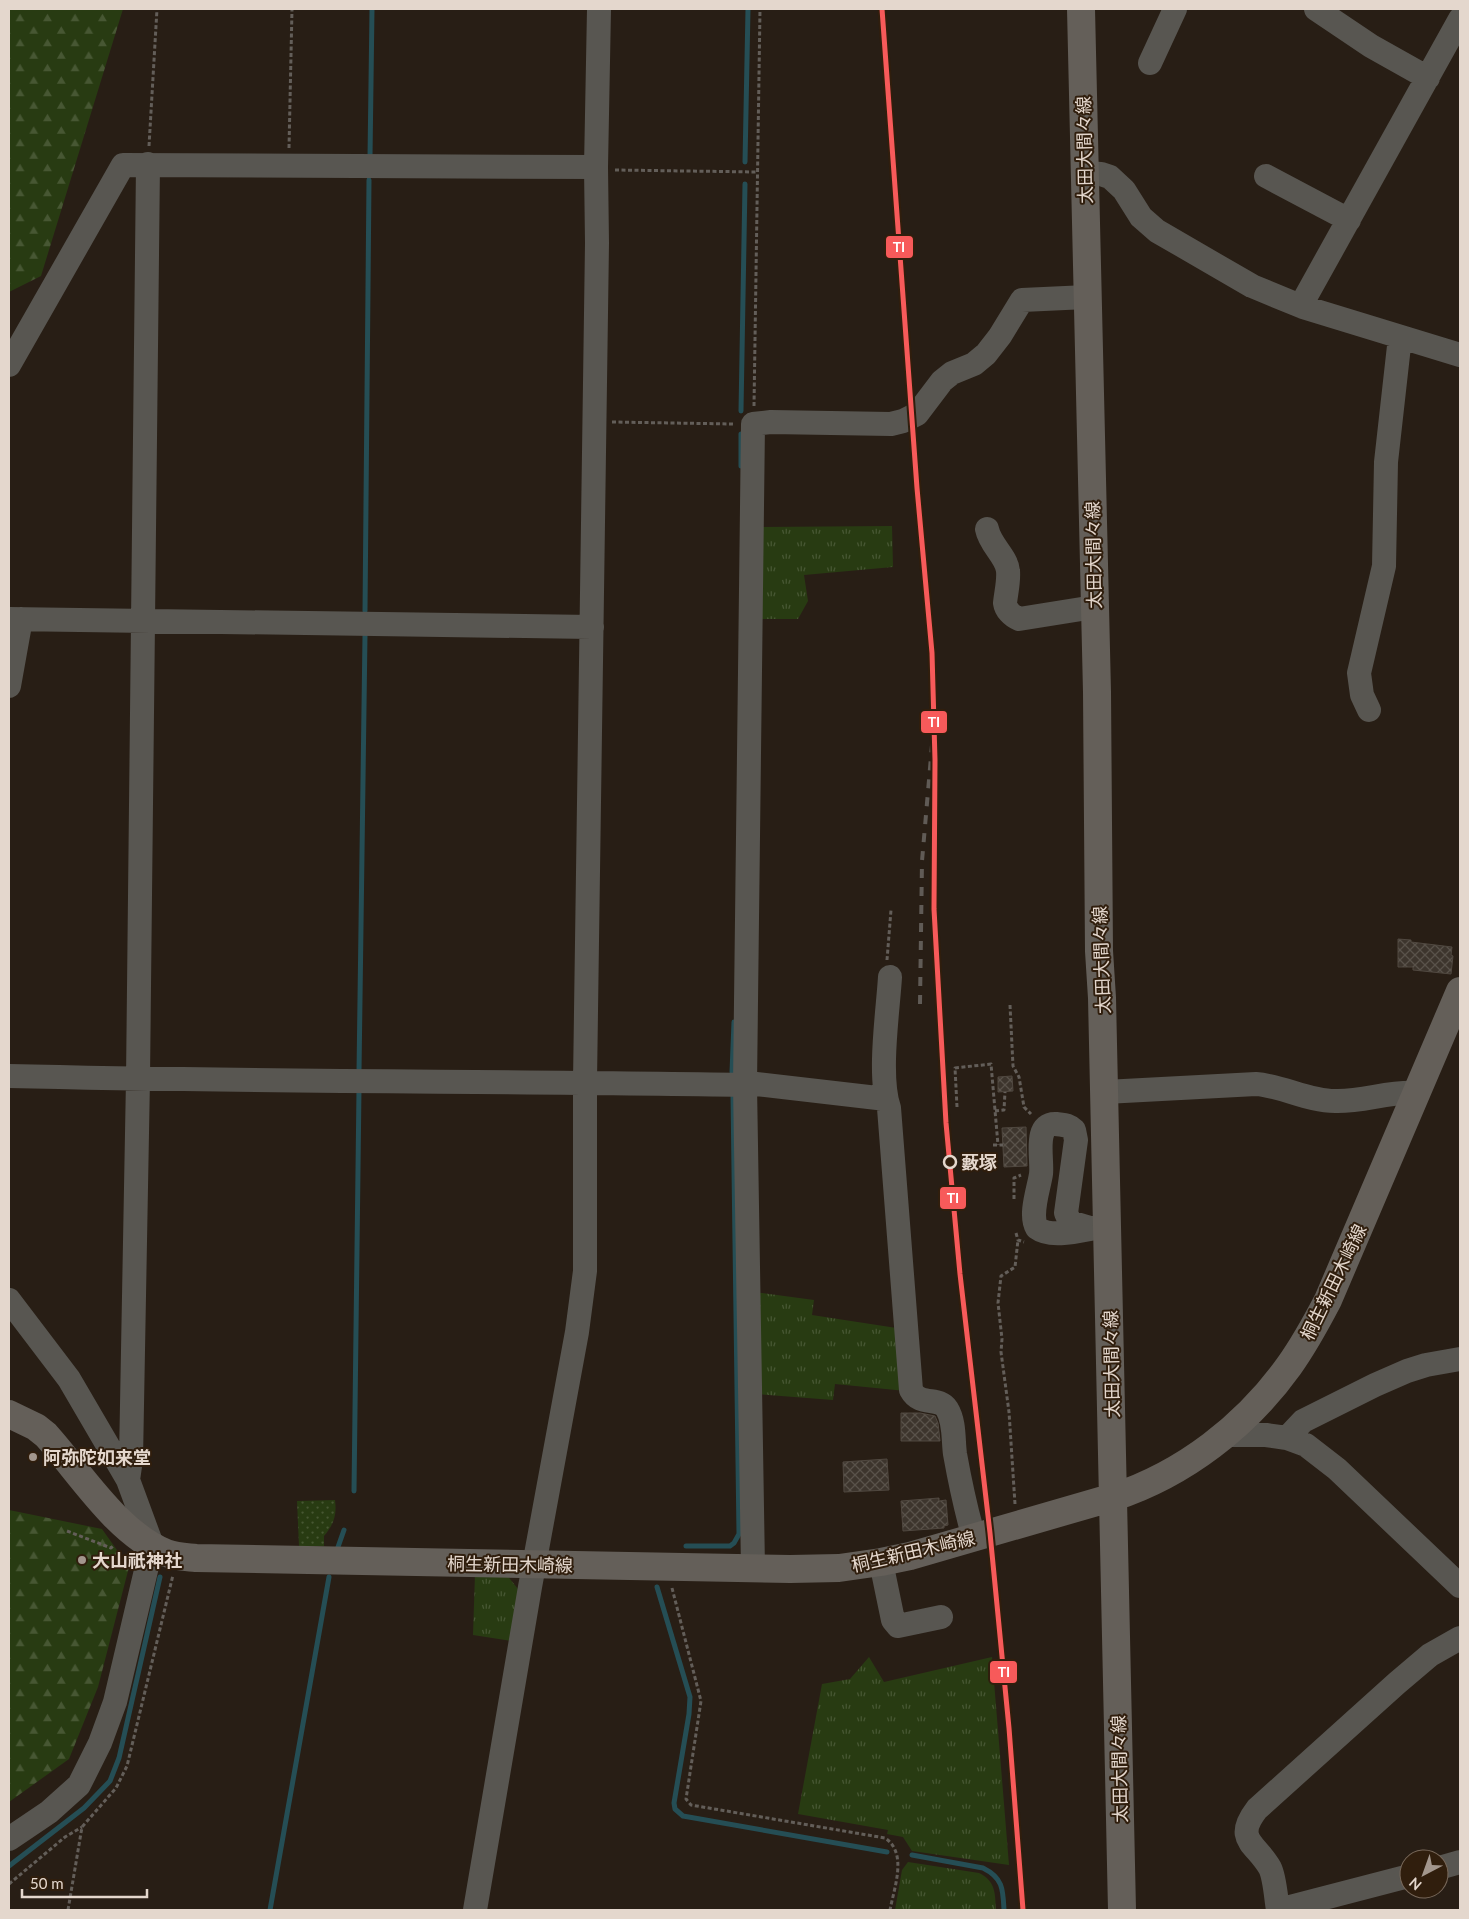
<svg xmlns="http://www.w3.org/2000/svg" width="1469" height="1919" font-family="Lato,'Noto Sans JP',sans-serif">
  <style>
    .grass { fill: url(#grass-tufts) }
    .forest { fill: url(#forest-firs) }
    .park { fill: url(#park-dots) }
    .lines { fill: none; stroke-linecap: round; stroke-linejoin: round }
    .stream { stroke: #254e55; stroke-width: 5 }
    .building { fill: url(#building-cross-hatch); stroke: #504840 }
    .path { stroke: #635e59; stroke-width: 3; stroke-dasharray: 4 2.5; stroke-linecap: butt }
    .minor { stroke: #585651; stroke-width: 24 }
    .major { stroke: #645f59; stroke-width: 28 }
    .rail { stroke: #605b56; stroke-width: 4; stroke-dasharray: 9 9; stroke-linecap: butt }
    .rail-1-casing { stroke: #301e0d; stroke-width: 9 }
    .rail-1 { stroke: #f75a5a; stroke-width: 5 }
    .stop-dot { fill: #301e0d; stroke: #e4d7cd; stroke-width: 2.5 }
    .poi-dot { fill: #a2968d; stroke: #301e0d; stroke-width: 2 }
    .labels { text-anchor: middle; dominant-baseline: central; stroke-width: 4; stroke-linejoin: round; paint-order: stroke }
    .street-label { font-size: 18px; fill: #e4d7cd; stroke: #301e0d }
    .stop-label { font-size: 18px; font-weight: bold; fill: #e4d7cd; stroke: #301e0d; text-anchor: start }
    .poi-label { font-size: 18px; font-weight: bold; fill: #e4d7cd; stroke: #301e0d; text-anchor: start }
    .line-badge { stroke: #301e0d; stroke-width: 2 }
    .badge-label { font-size: 14px; text-anchor: middle; font-weight: bold; fill: #fff }
  </style>
  <defs>
    <pattern id="grass-tufts" width="24" height="20" patternUnits="userSpaceOnUse" patternTransform="scale(1.25)"><rect width="24" height="20" fill="#283b12"/><path d="M3 7l-1-3M5 7V3M7 7l1-3M15 17l-1-3M17 17v-4M19 17l1-3" fill="none" stroke="#475733"/></pattern>
    <pattern id="forest-firs" width="22" height="20" patternUnits="userSpaceOnUse" patternTransform="scale(1.25)"><rect width="22" height="20" fill="#283b12"/><path d="M5 1l3.5 6h-7zM16 11l3.5 6h-7z" fill="#475733"/></pattern>
    <pattern id="park-dots" width="8" height="8" patternUnits="userSpaceOnUse" patternTransform="scale(1.25)"><rect width="8" height="8" fill="#283b12"/><path d="M2 2h.1M6 6h.1" fill="none" stroke="#475733" stroke-width="1.8" stroke-linecap="round"/></pattern>
    <pattern id="building-cross-hatch" width="8" height="8" patternUnits="userSpaceOnUse" patternTransform="scale(1.25)"><rect width="8" height="8" fill="#3d352d"/><path d="M0 0l8 8M0 8l8-8" fill="none" stroke="#59524a"/></pattern>
  </defs>
  <rect width="100%" height="100%" fill="#281e15"/>
  <path class="grass" d="M892,526L893,567L804,575L808,601L798,619H757L759,527Z
    M754,1292L814,1300L812,1315L903,1329L906,1391L835,1384L833,1400L756,1394Z
    M475,1574H506L518,1589L511,1641L473,1635Z
    M869,1657L884,1682L992,1657L1009,1865L912,1851L903,1837L887,1834L888,1830L798,1814L822,1684L850,1679Z
    M908,1862L979,1873C996,1881 995,1894 996,1910H895L902,1870Z"/>
  <path class="forest" d="M9,9H123L41,276L9,292Z
    M9,1510L102,1529L129,1567L98,1687L69,1759L9,1802Z"/>
  <path class="park" d="M335,1500C337,1515 334,1524 324,1536V1546H299L297,1501Z"/>
  <g class="lines">
    <path class="stream" d="M370,157L372,9
      M745,162L748,9
      M741,411L745,184
      M741,466V434
      M365,611L369,180
      M359,1072L365,635
      M732,1072L734,1022
      M354,1491L359,1089
      M686,1546H730L734,1543L739,1534L733,1096
      M338,1547L344,1530
      M657,1587L690,1697L689,1714L674,1803L675,1809L683,1816L887,1852
      M912,1855L983,1868C1003,1878 1003,1889 1004,1910
      M9,1866L84,1808L110,1781L119,1758L160,1577
      M270,1910L329,1577"/>
  </g>
  <path class="building" d="M1398,939L1411,940V942L1452,947L1451,955L1453,956L1451,974L1413,970V967H1398Z
    M1012,1076L1013,1091L998,1092V1077Z
    M1026,1127L1027,1166L1004,1167L1002,1128Z
    M901,1413H920L935,1416L938,1423L940,1441H901Z
    M887,1459L889,1490L844,1492L843,1462Z
    M939,1498V1501L946,1500L948,1525L944,1526V1528L903,1531L901,1501Z"/>
  <g class="lines">
    <path class="path" d="M149,146L157,9
      M289,148L292,9
      M615,170L757,172
      M754,406L760,9
      M612,422L733,424
      M887,960L891,910
      M1010,1005L1013,1066L1019,1077L1024,1107L1031,1114
      M957,1107L955,1068L991,1064L998,1145
      M995,1111L1004,1110L1005,1092
      M993,1145H1003
      M1014,1199V1178L1021,1175
      M1016,1233L1018,1240L1024,1242
      M1015,1504L1009,1412L1001,1352L1002,1339L998,1303L1001,1276L1015,1267L1018,1240
      M67,1531L111,1548L114,1545
      M672,1588L701,1701L686,1799L691,1805L885,1838C908,1853 894,1888 890,1910
      M9,1884L65,1837L82,1827
      M68,1910L82,1827L116,1788L127,1766L173,1575"/>
    <path class="minor" d="M1316,9L1371,46L1428,78
      M1150,63L1175,9
      M1084,173L1101,174L1110,177L1124,190L1141,217L1157,231L1252,286L1303,307L1460,355
      M1266,176L1349,220
      M1303,307L1305,298L1460,19
      M9,365L123,165L596,167
      M987,529C990,545 1007,557 1008,571C1009,581 1006,593 1005,603C1006,610 1012,616 1019,619L1094,607
      M9,619L592,627
      M9,686L21,619
      M1369,710L1362,695L1359,673L1384,566L1386,462L1400,337
      M890,977C888,1011 878,1076 889,1108L911,1390C920,1407 939,1396 947,1409C955,1422 953,1440 955,1454C960,1482 966,1510 974,1538
      M9,1076C254,1082 500,1081 745,1085L756,1084L886,1099
      M1105,1092L1256,1084C1283,1086 1308,1101 1335,1101C1363,1102 1389,1091 1416,1093
      M1090,1228L1070,1222L1066,1213L1076,1140L1074,1130C1068,1124 1063,1125 1056,1124C1033,1123 1043,1159 1041,1174C1039,1188 1029,1215 1037,1228C1053,1240 1088,1228 1107,1226
      M9,1300L69,1379L128,1480L152,1545L115,1702L100,1743L79,1785L49,1812L9,1839
      M1224,1435H1266L1287,1438L1306,1445L1337,1469L1460,1586
      M1287,1438L1303,1421L1375,1385L1407,1371L1426,1365L1460,1359
      M128,1480L131,1459L138,1079L148,164
      M881,1562L893,1620L898,1626L941,1617
      M753,1568L745,1085L753,424L771,422L891,424L903,421L917,414L942,381L952,373L974,364L986,354L1000,336L1022,300L1087,297
      M1439,1868L1460,1862
      M1409,1876L1278,1910C1276,1899 1275,1878 1270,1868C1256,1843 1233,1840 1257,1809L1397,1683L1430,1655L1460,1638
      M475,1910L530,1587L577,1332L585,1271V1082L597,243L596,167L599,9"/>
    <path class="major" d="M1081,9L1097,692L1099,951L1102,998L1122,1910
      M9,1414L36,1427L46,1435C81,1474 117,1533 166,1553C176,1557 186,1557 196,1558L790,1569L839,1568L881,1562L910,1556L1114,1497C1184,1474 1246,1426 1289,1366C1304,1345 1316,1323 1328,1300L1460,991"/>
    <path class="rail" d="M920,1004L922,861L934,722"/>
    <g class="rail-1-casing">
      <path id="rail-1" d="M882,9L917,488L932,653L935,760L934,909L946,1123L960,1274L990,1533L1009,1728L1023,1910"/>
    </g>
    <use href="#rail-1" class="rail-1"/>
  </g>
  <circle class="stop-dot" cx="950" cy="1162" r="6"/>
  <g class="poi-dot">
    <circle cx="33" cy="1457" r="5"/>
    <circle cx="82" cy="1560" r="5"/>
  </g>
  <g class="labels">
    <g class="street-label">
      <text transform="translate(1084 150) rotate(-91)">太田大間々線</text>
      <text transform="translate(1093 555) rotate(-91)">太田大間々線</text>
      <text transform="translate(1101 960) rotate(-92)">太田大間々線</text>
      <text transform="translate(1333 1282) rotate(-64)">桐生新田木崎線</text>
      <text transform="translate(1111 1364) rotate(-91)">太田大間々線</text>
      <text transform="translate(913 1551) rotate(-13)">桐生新田木崎線</text>
      <text transform="translate(510 1564) rotate(1)">桐生新田木崎線</text>
      <text transform="translate(1119 1769) rotate(-91)">太田大間々線</text>
    </g>
    <g class="stop-label">
      <text x="961" y="1162">藪塚</text>
    </g>
    <g class="poi-label">
      <text x="43" y="1457">阿弥陀如来堂</text>
      <text x="92" y="1560">大山祇神社</text>
    </g>
  </g>
  <g class="line-badge">
    <rect x="885" y="235" width="29" height="24" rx="5" fill="#f75a5a"/>
    <rect x="920" y="710" width="28" height="24" rx="5" fill="#f75a5a"/>
    <rect x="939" y="1186" width="28" height="24" rx="5" fill="#f75a5a"/>
    <rect x="989" y="1660" width="29" height="24" rx="5" fill="#f75a5a"/>
  </g>
  <g class="badge-label">
    <text x="899" y="252">TI</text>
    <text x="934" y="727">TI</text>
    <text x="953" y="1203">TI</text>
    <text x="1004" y="1677">TI</text>
  </g>
  <rect width="1469" height="1919" fill="none" stroke="#e4d7cd" stroke-width="20"/>
  <g transform="translate(1424 1874) rotate(221)"><circle r="24" fill="#301e0d" stroke="#78685a"/>
  <path d="M0-4L9 19L0 12L-9 19Z" fill="#a2968d"/>
  <text y="-8" font-size="14" font-weight="bold" text-anchor="middle" fill="#e4d7cd">N</text>
  </g>
  <path d="M22 1889v8h125v-8" fill="none" stroke="#e4d7cd" stroke-width="2.5"/>
  <text x="30" y="1889" font-size="15" fill="#e4d7cd" stroke="#301e0d" stroke-width="4" paint-order="stroke">50 m</text>
</svg>
